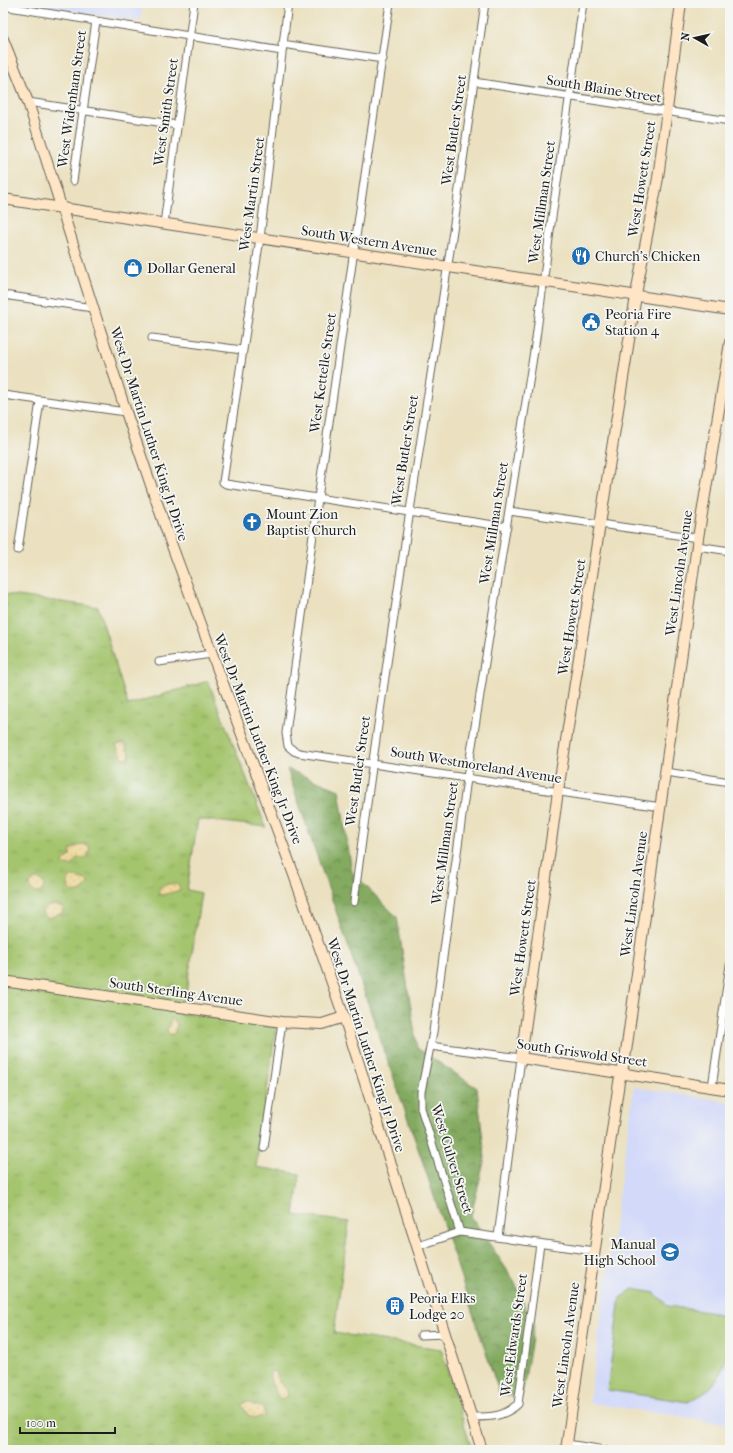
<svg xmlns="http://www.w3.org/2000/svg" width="733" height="1453" font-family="'IM FELL French Canon',serif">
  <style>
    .built { fill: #d2d9f9 }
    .grass { fill: url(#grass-tufts); stroke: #607044 }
    .forest { fill: url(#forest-crowns); stroke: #50633e }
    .sand { fill: url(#sand-dots); stroke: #857b5d }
    .pitch { fill: #a4c46d; stroke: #607044 }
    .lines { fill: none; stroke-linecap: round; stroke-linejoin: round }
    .street-casing { stroke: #646155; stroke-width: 9 }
    .secondary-casing { stroke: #646155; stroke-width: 12 }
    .street { stroke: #fff; stroke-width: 7 }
    .secondary { stroke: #fde5c5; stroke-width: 10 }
    .labels { text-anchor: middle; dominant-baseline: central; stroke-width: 3.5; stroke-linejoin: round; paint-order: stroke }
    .street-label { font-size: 14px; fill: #1c1c1c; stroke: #f6f6f2 }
    .poi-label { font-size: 14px; fill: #1c1c1c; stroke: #f6f6f2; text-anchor: start }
  </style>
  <defs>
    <pattern id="grass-tufts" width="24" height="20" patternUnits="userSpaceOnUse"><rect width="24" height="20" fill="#a4c46d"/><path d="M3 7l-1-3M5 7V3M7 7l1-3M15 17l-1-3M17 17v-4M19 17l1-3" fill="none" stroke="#8da85e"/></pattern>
    <pattern id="forest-crowns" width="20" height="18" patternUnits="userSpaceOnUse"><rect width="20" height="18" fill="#83aa60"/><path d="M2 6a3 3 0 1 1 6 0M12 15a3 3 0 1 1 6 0" fill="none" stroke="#6a8a4e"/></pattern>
    <pattern id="sand-dots" width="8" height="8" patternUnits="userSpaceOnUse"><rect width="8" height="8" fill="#eeda9e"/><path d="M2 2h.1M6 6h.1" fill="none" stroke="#ccba88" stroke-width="1.8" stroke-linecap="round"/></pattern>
  </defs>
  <rect width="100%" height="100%" fill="#f6f6f2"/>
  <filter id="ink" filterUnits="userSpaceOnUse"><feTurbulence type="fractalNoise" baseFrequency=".025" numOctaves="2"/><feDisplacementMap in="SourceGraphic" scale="8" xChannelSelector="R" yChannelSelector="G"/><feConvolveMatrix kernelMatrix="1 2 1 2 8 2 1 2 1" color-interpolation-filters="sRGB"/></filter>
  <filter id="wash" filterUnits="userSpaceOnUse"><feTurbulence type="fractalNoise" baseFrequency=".012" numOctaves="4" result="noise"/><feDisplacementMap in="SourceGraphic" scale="16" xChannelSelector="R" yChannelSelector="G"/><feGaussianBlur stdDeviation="0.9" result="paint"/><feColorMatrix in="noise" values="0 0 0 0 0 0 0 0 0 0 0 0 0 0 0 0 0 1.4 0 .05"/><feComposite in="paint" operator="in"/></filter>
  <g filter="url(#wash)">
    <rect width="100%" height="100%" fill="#ebe1c0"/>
    <path class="built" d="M16,3H143L140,21Z
      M634,1087L730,1102V1424L589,1403Z"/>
    <path class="grass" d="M3,594L98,607L128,705L208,681L266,827L198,819L187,890L201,893L183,1013L276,1027L256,1167L300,1174L294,1215L349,1222L334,1333L441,1349L472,1450H3Z"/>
    <path class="forest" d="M287,769L339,790L352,872L397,917L417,1048L477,1088L485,1158L471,1216L513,1279L534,1327L522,1395H500L422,1160Z"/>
    <path class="sand" d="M124,743L130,754L128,759L122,757L116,745Z
      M84,844L88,845L90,849L87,858H77L72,866L64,865L63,862L70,856L71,849Z
      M71,876L87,880L88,884L82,891L74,893L68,888V880Z
      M30 886a7 7 0 1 1 14 0a7 7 0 1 1-14 0Z
      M167,884H177L181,890L162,895L158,893L160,887Z
      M58,905L64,908L62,913L48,918L43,914L42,910L48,906Z
      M173,1019L177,1023L175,1033L169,1035L167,1030L171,1020Z
      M270,1371L276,1372L280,1383L287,1390L288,1396L281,1399C275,1394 268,1378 270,1371Z
      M247,1402L263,1408L265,1416L255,1418L248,1415L242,1406L243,1403Z"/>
    <path class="pitch" d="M633,1289L655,1293L668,1306L720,1314C730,1338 730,1367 711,1387C705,1394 695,1398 688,1402L607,1390L620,1298Z"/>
  </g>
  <g filter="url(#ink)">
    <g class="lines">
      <g class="street-casing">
        <path id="street" d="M288,3L260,238L223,482L226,484L507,527
          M390,3L318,498L286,733L288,746L294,751L299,753L661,807
          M3,6L282,51
          M282,44L383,59
          M474,82L730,121
          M28,102L177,125
          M73,181L96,21
          M164,224L194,3
          M3,295L93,308
          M152,338L242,350
          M3,395L126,412
          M509,511L698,538
          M697,546L730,551
          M18,550L40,401
          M159,662L211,654
          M666,772L730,782
          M354,902C381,690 415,480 447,270C461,181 472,92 485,3
          M430,1046L521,1058L498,1237
          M712,1087L730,965
          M264,1148L282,1022
          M460,1232L421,1108V1092L433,1032L468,771L536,338L550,231L583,3
          M418,1246L460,1232L594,1251
          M421,1335L446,1334
          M472,1417C492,1417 503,1417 518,1404L540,1244
          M567,1444L605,1450"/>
      </g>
      <g class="secondary-casing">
        <path id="secondary" d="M681,3L658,178L638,283L558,791L521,1058L730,1090
          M3,39L28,102L126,412L168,535L294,875L344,1017L482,1450
          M3,199L730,310
          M3,981L282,1022L322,1024L344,1017
          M566,1450L619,1082L625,1059L698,538L730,342"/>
      </g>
      <use href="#street" class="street"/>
      <use href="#secondary" class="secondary"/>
    </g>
  </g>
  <defs>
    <g id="restaurant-disc" transform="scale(1)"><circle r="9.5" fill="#1f6fb2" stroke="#f6f6f2"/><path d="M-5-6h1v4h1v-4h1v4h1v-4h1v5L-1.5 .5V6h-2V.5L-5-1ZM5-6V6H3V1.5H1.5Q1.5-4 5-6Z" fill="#fff"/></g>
    <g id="shop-disc" transform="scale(1)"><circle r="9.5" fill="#1f6fb2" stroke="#f6f6f2"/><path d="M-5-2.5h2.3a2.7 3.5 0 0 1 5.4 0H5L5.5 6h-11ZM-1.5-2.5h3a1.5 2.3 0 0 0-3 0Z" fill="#fff"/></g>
    <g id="civic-disc" transform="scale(1)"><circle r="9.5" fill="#1f6fb2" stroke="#f6f6f2"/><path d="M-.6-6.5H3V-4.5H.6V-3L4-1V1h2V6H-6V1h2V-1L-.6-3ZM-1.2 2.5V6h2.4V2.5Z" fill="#fff"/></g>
    <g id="church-disc" transform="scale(1)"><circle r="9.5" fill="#1f6fb2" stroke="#f6f6f2"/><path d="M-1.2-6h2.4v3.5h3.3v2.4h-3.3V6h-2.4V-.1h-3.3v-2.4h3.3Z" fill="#fff"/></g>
    <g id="school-disc" transform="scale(1)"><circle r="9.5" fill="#1f6fb2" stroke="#f6f6f2"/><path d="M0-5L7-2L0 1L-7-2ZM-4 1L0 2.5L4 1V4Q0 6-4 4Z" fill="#fff"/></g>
    <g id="building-disc" transform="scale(1)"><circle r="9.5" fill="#1f6fb2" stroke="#f6f6f2"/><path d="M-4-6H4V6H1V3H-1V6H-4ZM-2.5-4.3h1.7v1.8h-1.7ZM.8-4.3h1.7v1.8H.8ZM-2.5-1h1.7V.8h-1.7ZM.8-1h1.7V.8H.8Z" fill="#fff"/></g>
  </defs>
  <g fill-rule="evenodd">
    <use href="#restaurant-disc" x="581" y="256"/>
    <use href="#shop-disc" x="133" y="268"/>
    <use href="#civic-disc" x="591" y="322"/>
    <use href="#church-disc" x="252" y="522"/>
    <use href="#school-disc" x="670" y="1252"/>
    <use href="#building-disc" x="395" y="1306"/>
  </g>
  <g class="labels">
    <g class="street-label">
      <text transform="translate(604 89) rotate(9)">South Blaine Street</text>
      <text transform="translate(72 99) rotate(-82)">West Widenham Street</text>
      <text transform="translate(166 112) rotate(-82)">West Smith Street</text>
      <text transform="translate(454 130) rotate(-82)">West Butler Street</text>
      <text transform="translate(642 179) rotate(-81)">West Howett Street</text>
      <text transform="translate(252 194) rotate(-82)">West Martin Street</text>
      <text transform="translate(542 202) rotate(-82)">West Millman Street</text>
      <text transform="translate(369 241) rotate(9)">South Western Avenue</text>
      <text transform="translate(323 373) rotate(-82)">West Kettelle Street</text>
      <text transform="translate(149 434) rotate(72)">West Dr Martin Luther King Jr Drive</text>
      <text transform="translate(405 450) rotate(-81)">West Butler Street</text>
      <text transform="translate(494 523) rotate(-81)">West Millman Street</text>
      <text transform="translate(679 573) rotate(-82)">West Lincoln Avenue</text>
      <text transform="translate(572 617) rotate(-81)">West Howett Street</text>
      <text transform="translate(258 739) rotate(69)">West Dr Martin Luther King Jr Drive</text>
      <text transform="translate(476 765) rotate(9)">South Westmoreland Avenue</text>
      <text transform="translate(358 771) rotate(-82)">West Butler Street</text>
      <text transform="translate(445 843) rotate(-82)">West Millman Street</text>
      <text transform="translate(634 894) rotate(-82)">West Lincoln Avenue</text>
      <text transform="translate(523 938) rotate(-82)">West Howett Street</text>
      <text transform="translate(176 992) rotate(8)">South Sterling Avenue</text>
      <text transform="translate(366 1045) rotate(72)">West Dr Martin Luther King Jr Drive</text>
      <text transform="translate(582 1053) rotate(8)">South Griswold Street</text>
      <text transform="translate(452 1159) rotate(73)">West Culver Street</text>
      <text transform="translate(514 1335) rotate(-82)">West Edwards Street</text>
      <text transform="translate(566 1345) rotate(-82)">West Lincoln Avenue</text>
    </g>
    <g class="poi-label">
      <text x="595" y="256">Church's Chicken</text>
      <text x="147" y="268">Dollar General</text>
      <text x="605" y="314">Peoria Fire<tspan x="605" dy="16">Station 4</tspan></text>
      <text x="266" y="514">Mount Zion<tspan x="266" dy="16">Baptist Church</tspan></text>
      <text x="656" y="1244" text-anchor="end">Manual<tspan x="656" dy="16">High School</tspan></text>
      <text x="409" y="1298">Peoria Elks<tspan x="409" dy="16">Lodge 20</tspan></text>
    </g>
  </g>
  <rect width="733" height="1453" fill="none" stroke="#f6f6f2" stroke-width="16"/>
  <g transform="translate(695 38) rotate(278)" stroke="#f6f6f2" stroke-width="3" paint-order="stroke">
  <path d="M0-3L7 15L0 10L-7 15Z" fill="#1c1c1c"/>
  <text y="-6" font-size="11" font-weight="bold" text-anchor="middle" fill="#1c1c1c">N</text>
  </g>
  <path d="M20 1427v6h95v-6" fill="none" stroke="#1c1c1c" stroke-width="2"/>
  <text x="26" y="1427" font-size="12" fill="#1c1c1c" stroke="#f6f6f2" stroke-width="3" paint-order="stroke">100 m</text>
</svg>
